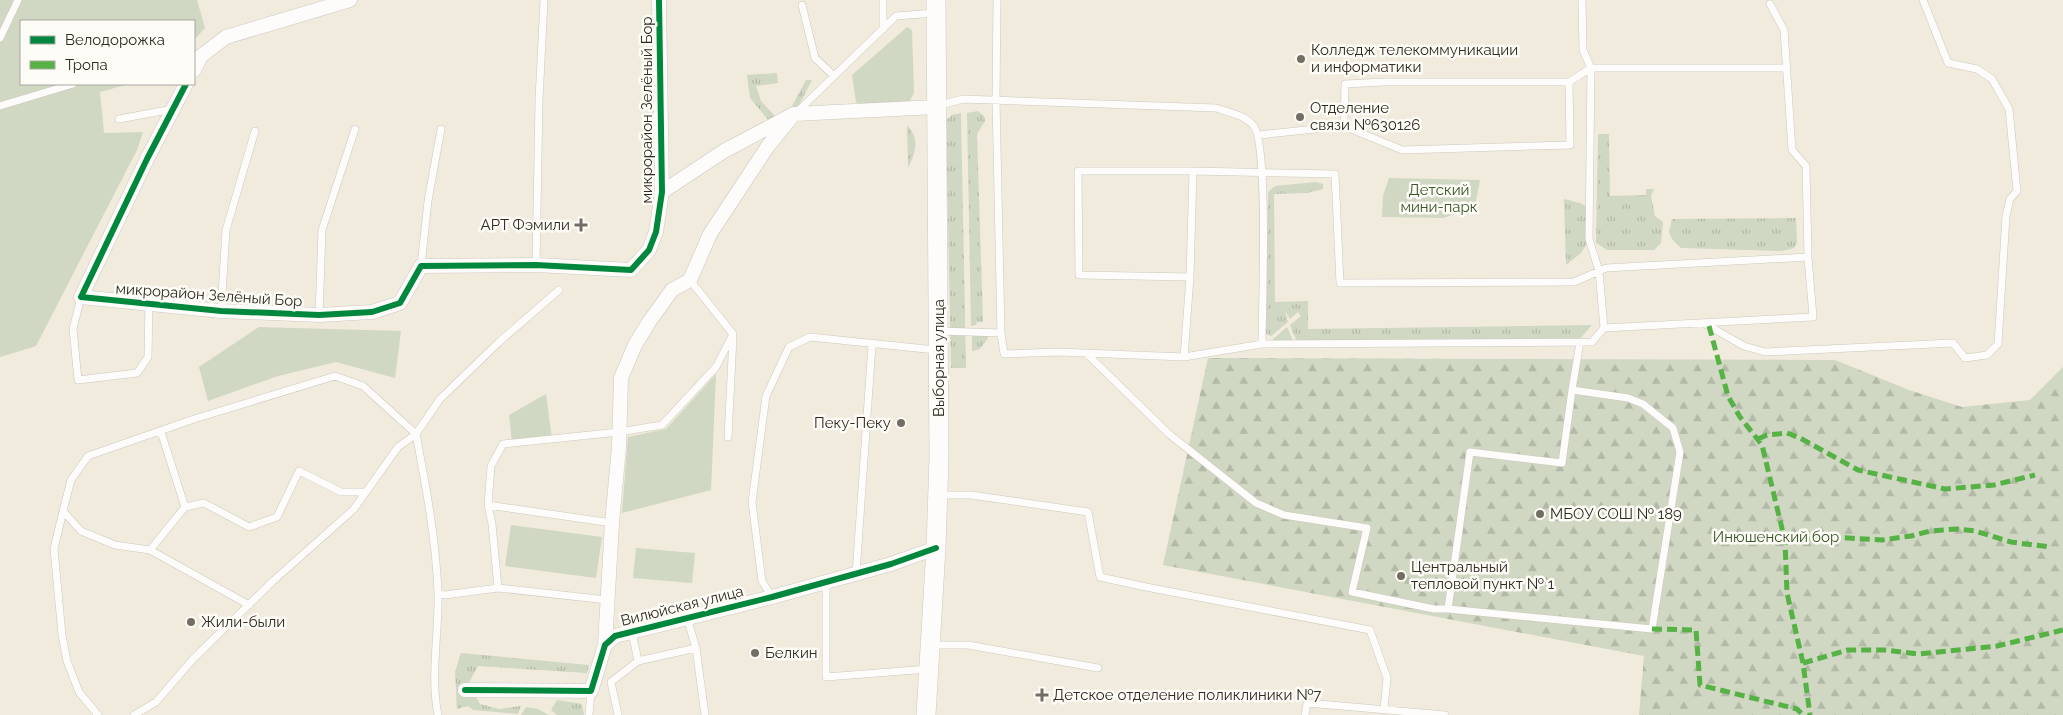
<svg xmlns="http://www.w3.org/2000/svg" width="2063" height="715" font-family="Raleway,sans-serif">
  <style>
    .grass { fill: url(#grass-tufts) }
    .forest { fill: url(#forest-firs) }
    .green { fill: #d0d7c3 }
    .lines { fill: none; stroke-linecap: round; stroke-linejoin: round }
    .service-casing { stroke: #ccc8be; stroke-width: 8 }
    .minor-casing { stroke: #ccc8be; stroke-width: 15 }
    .secondary-casing { stroke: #ccc8be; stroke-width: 20 }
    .service { stroke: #fdfcfa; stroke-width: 7 }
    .minor { stroke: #fdfcfa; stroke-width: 14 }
    .secondary { stroke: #fdfcfa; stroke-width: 19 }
    .quiet { stroke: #56b245; stroke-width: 5; stroke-dasharray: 10 5; stroke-linecap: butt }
    .cycleway-casing { stroke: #fefcf7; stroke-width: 9 }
    .cycleway { stroke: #00873e; stroke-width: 6 }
    .poi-dot { fill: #736e64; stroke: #fefcf7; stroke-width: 2 }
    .labels { text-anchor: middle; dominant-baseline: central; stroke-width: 5; stroke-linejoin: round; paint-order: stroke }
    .poi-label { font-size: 15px; fill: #2f2a22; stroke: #fefcf7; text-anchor: start }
    .street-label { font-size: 15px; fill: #2f2a22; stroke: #fefcf7 }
    .park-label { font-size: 15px; fill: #385528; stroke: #fefcf7 }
  </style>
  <defs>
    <pattern id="grass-tufts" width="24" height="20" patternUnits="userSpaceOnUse" patternTransform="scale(1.25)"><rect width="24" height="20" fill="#d0d7c3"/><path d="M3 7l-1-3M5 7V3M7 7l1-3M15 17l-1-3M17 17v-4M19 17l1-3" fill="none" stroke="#b3b9a7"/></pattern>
    <pattern id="forest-firs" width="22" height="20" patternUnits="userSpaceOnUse" patternTransform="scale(1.25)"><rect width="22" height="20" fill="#d0d7c3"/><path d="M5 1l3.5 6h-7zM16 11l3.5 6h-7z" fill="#b3b9a7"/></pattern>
  </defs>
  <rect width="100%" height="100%" fill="#f1ebde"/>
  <path class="grass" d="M777,73L778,83L756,86L761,101L776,117L770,122L750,98L747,75Z
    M806,80H812L796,111L782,118L780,113L791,108Z
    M978,111L984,116L985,121L977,134L983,322H977L976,325L971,326L967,113Z
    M961,113L966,368H951L946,126V120L952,115Z
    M907,125C920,139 916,152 908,168Z
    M1598,134H1609L1610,196L1646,195V189H1654L1651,196L1655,216L1663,222L1661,243L1654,250H1607L1596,243Z
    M1316,182L1323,184V189L1307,193L1274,194L1275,302L1308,301V329L1592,325L1579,340L1297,342L1290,325L1301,316L1298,312L1290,319L1285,311L1288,322L1271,336L1266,334L1268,192L1275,186Z
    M1564,199L1580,203L1586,206V245L1581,253L1566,265Z
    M1796,218L1797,242L1794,248L1782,251L1681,248L1672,239L1669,232L1672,219Z
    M1287,327L1294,343L1271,341Z
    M972,335H988V338L980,349L972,351Z
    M461,653L589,665L587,673L478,666L465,690H472L480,704L499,709L521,706L518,714L473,710L468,706L457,709L455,672Z
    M557,700L582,704L584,715H557L551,710Z
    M526,707L538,709L549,715H521Z"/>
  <path class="forest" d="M1208,358L1835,360L1909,390L1962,407L2030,400L2063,367V715H1639L1644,656L1163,565Z"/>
  <path class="green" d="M0,0H197L205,28L194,40V21H21V84H129L100,92L104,133L143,132L137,150L36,346L0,357Z
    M907,27L912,30L914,93L909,102L862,105L856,102L852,75Z
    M1389,178L1480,180L1475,206L1444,218L1382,217L1383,196Z
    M259,327L401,331L395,378L336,362L278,376L208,401L199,367Z
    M716,374L711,490L622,513L628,437L666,429Z
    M546,394L552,439L512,443L509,415Z
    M511,525L602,537L596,578L505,566Z
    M636,548L695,553L692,583L633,578Z
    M1691,710L1749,715H1691Z"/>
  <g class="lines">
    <g class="service-casing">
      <path id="service" d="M997,0L996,100L1001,333L1004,354L1059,352L1184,357L1262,344L1592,342L1604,328L1813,317L1808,257L1606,268L1574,282L1340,283L1335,174L1193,171H1078L1079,275L1190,277
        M1582,0L1583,50L1591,68L1589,239L1599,271L1604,328
        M1770,4L1784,30L1792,150L1806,166L1808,257
        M802,5L815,58L834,76
        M883,29V0
        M0,38L18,0
        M0,106L73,84
        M937,106L963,99L1216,108C1228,112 1244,115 1253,125C1269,141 1262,312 1262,344
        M797,112L896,16L935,13
        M119,119L173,109
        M1344,126L1402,150L1570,145L1569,82
        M1259,135L1344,126L1345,84L1384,82H1569L1591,68H1787
        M536,265L539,100L544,0
        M421,266L428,201L441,129
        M81,297L73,329L78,380L137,373L148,357L149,304
        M221,311L226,230L255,131
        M319,315L322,230L355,129
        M1705,324L1744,346L1765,352L1953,343L1965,358L1987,355L1998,344L2006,216L2010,199L2017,191L2009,109L1992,79L1977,69L1948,63L1923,0
        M939,331L1001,333
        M1087,354L1169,434L1256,503L1284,515L1367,528L1352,592L1434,609H1448L1470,452L1562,463L1572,390L1628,398L1643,404L1673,428L1680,452L1652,629L1448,609
        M1184,357L1190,277L1193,171
        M1572,390L1580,342
        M161,432L185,507
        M728,437L733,337
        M938,495H971L1088,512L1100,577L1146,587L1370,630L1387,678L1384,709
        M488,505L491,466L503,444L619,432L662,425L716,367L733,334L690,280
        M63,511L54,549L62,635L67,661L79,692L98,715
        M150,550L249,605
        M856,574L872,345
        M826,582V677L928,669
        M438,594L445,595L498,588
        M772,597L762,581L752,502L766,396L789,347L810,337L936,350
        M607,600L498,588L492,524L488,505L612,523
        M687,618L696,648L705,715
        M632,632L638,661L696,648
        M931,645H968L1098,668
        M134,715L156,702L193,659L273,581L353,510L366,492
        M438,715C430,675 439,634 438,593C436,539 426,487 416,434L398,447L366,492H341L299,471L277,517L249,527L204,503L185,507L150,550L115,545L81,531L63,511L71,480L88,456L194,419L335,376L363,386L416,434L440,399L499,342L559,290
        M589,715L591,691
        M618,715L611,682L638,661
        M1305,715L1307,703L1445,715"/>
    </g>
    <g class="minor-casing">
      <path id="minor" d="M194,70L201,56L226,37L350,0
        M186,84L147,159L81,297L221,311L319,315L372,312L400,303L421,266L536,265L631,270L649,250L656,232L662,192L659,0
        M662,192L724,151L794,114L936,107
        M605,645L612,523L619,447L621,378L635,345L649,322L672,290L690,280L710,234L768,146L794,114
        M465,690L591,691L605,645L615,636L772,597L891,564L936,548"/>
    </g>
    <g class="secondary-casing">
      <path id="secondary" d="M926,715L936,548L939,457L936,0"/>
    </g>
    <use href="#service" class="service"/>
    <use href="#minor" class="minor"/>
    <use href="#secondary" class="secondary"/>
    <path class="quiet" d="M1709,326L1728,396L1740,417L1762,445L1785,541L1787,593L1803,663L1810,715
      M1758,439L1767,435L1787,433L1800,438L1858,470L1945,489L1994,485L2035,475
      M1785,541L1831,537L1882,540L1911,536L1930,531L1957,529L1975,531L2011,542L2050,547
      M1652,629L1696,630L1700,685L1797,709L1803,715
      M1803,663L1848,650H1884L1919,654L1997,646L2063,630"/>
    <g class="cycleway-casing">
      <path id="cycleway" d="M186,84L147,159L81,297L221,311L319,315L372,312L400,303L421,266L536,265L631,270L649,250L656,232L662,192L659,0
        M465,690L591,691L605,645L615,636L772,597L891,564L936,548"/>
    </g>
    <use href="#cycleway" class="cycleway"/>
  </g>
  <g class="poi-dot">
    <circle cx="1301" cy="59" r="5"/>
    <circle cx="1300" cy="117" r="5"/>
    <path d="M578.5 217.5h5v5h5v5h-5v5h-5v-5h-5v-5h5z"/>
    <circle cx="901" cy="423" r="5"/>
    <circle cx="1540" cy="514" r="5"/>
    <circle cx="1401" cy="576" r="5"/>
    <circle cx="191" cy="622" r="5"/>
    <circle cx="755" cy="653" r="5"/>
    <path d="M1039.5 687.5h5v5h5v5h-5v5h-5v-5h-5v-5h5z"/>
  </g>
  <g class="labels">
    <g class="poi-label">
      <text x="1311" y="50">Колледж телекоммуникации<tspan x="1311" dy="17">и информатики</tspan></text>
      <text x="1310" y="108">Отделение<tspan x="1310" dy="17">связи №630126</tspan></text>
      <text x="570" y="225" text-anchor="end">АРТ Фэмили</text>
      <text x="891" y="423" text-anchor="end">Пеку-Пеку</text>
      <text x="1550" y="514">МБОУ СОШ № 189</text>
      <text x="1411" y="567">Центральный<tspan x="1411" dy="17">тепловой пункт № 1</tspan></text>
      <text x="201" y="622">Жили-были</text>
      <text x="765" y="653">Белкин</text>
      <text x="1053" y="695">Детское отделение поликлиники №7</text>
    </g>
    <g class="street-label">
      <text transform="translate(647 110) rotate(-90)">микрорайон Зелёный Бор</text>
      <text transform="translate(209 295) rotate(4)">микрорайон Зелёный Бор</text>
      <text transform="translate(939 358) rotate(-90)">Выборная улица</text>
      <text transform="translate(682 606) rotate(-14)">Вилюйская улица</text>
    </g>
    <g class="park-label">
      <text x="1439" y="190">Детский<tspan x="1439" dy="17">мини-парк</tspan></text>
      <text x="1776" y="537">Инюшенский бор</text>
    </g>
  </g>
  <rect x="20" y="20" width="175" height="65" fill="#fefcf7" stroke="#aba8a2"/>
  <rect x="30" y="36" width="25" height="8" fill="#00873e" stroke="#aba8a2"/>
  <text x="65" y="45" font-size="15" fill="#2f2a22">Велодорожка</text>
  <rect x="30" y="61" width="25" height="8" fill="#56b245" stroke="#aba8a2"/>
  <text x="65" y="70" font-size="15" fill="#2f2a22">Тропа</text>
</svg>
